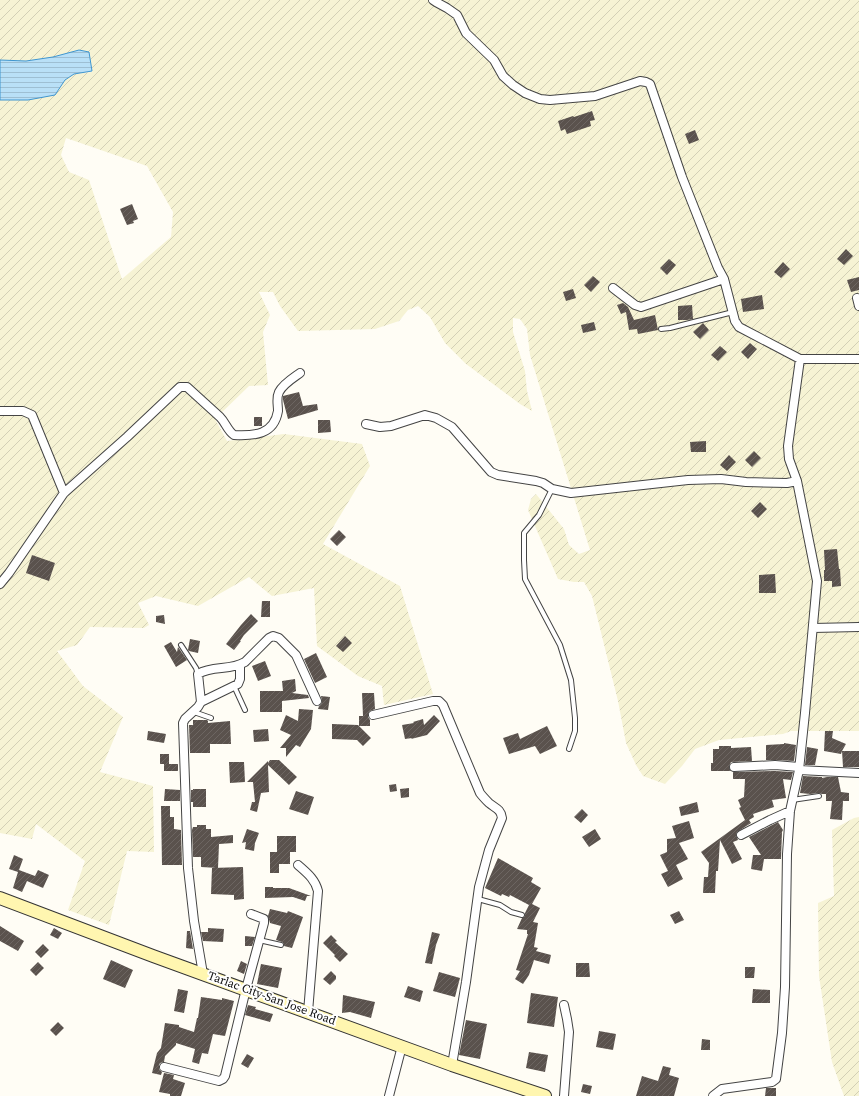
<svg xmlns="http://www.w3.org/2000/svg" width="859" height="1096" font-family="'Source Serif 4',serif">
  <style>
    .farmland { fill: url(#farmland-furrows); fill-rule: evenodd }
    .water { fill: url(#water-rules); stroke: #3f96cf }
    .building { fill: url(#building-hatch) }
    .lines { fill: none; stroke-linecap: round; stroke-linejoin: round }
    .lane-casing { stroke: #444; stroke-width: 6 }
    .street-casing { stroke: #444; stroke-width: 10 }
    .secondary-casing { stroke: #333; stroke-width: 14 }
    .lane { stroke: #fff; stroke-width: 4 }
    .street { stroke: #fff; stroke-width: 8 }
    .secondary { stroke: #fff6b0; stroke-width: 12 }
    .labels { text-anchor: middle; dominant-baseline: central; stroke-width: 4; stroke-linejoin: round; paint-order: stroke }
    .street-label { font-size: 12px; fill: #111; stroke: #fff }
  </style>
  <defs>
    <pattern id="farmland-furrows" width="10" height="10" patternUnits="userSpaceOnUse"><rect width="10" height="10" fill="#f6f3d4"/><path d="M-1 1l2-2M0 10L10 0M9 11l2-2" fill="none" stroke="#d2cfb5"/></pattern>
    <pattern id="water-rules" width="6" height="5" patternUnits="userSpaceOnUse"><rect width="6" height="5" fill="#b9e0f7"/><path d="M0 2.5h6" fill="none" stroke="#9ebfd3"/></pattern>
    <pattern id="building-hatch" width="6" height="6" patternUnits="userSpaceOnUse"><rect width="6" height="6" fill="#5a524d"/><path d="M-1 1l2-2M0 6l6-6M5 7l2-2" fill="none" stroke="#6d6662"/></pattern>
  </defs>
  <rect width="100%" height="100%" fill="#fffdf5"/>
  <path class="farmland" d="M0,0H859V731H791L783,734L719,740L695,749L682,766L665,784L643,776L636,765L626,743L618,701L592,596L584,582H574L558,579L528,510L531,499L536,494L564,529L569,545L579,554L590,550L530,355L527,329L520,319L513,318V332L525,371L527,391L532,411L520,404L466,364L445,343L430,317L418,306L408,310L399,321L375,329L298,331L280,306L273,292H259L270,315L263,332L268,385L249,386L215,419L227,441L284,434L362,444L370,466L323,544L400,586L433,694L384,705L382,686L358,676L317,646L314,588L272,596L249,577L198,606L156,596L138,603L149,625L144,628L90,627L77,645L57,651L83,686L123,717L100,772L153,786L154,852L127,851L109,925L68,910L85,861L36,824L32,839L0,833V100L55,95L65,80L74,74L92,72L89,52L79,50L53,57L26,61L0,60ZM66,138L147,166L173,212L171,237L122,279L89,180L69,172L61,155Z
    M859,817V1096H844L832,1062L819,976L818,903L834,896L832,830L854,818Z"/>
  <path class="water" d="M79,50L89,52L92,71L74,74L65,80L55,95L28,100H0V60L26,61L53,57Z"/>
  <path class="building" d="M592,111L595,120L590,121L591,126L567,134L565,129L561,131L558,121L573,116L574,117Z
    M695,130L699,140L689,144L685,134Z
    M132,204L138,219L133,221L134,223L127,225L120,209Z
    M846,249L853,256L844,265L837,259Z
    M669,259L676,265L667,275L660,268Z
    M783,262L790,269L781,278L774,272Z
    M593,276L600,282L591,292L584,285Z
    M859,277V290L851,292L847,280Z
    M573,289L576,298L566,301L563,292Z
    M762,295L764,309L743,312L741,299Z
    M623,303L628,307L634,320L655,315L658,330L638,334L637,329L629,330L626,312L621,314L617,305Z
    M692,305L693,319L687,320H678V306Z
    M594,322L596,330L583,333L581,325Z
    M703,323L709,330L700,339L693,332Z
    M750,343L757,349L748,359L741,352Z
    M720,346L727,352L718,361L711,355Z
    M299,392L303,406L317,404L318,410L288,419L283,400V396Z
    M254,417H262V426H254Z
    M318,420H330L331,432L318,433Z
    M706,441V452H691L690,442Z
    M754,451L761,458L752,467L745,460Z
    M729,455L736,462L727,471L720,465Z
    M760,502L767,509L758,518L751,511Z
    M339,530L346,537L337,546L330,539Z
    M837,549L839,569H840L841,586L832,587V581H824V570H825L824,550Z
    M32,555L55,563L49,581L26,573Z
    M775,574L776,593H759V575Z
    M262,601H270V617H261Z
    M251,614L258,621L244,635L240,641H241L234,650L226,644L241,625Z
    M164,615L165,624L156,622V616Z
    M345,636L352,643L343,652L336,646Z
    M190,639L200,641L198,653L189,651L188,650Z
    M171,642L177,652L178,647L187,660L176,667L164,646Z
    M316,653L327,677L315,683L304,659Z
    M265,661L271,676L258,681L252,666Z
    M295,679L296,691L292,693L308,695L309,698L282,701V712H260V691H283L282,681Z
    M362,693H374L375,709L370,711L368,714V717L370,720V726H359V716H363Z
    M321,696L330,697L328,710L318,709L319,706L321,704L322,702Z
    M299,709L313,710L311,729L300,747L296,745L286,757V748H280L291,735L280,730L286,715L298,721Z
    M434,715L440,721L427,735L411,739L412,738L405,739L402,725L414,723L413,722L423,719L424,725Z
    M193,720H207L208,721V723L230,721L231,744H210V753H190L189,725H193Z
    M332,724L358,725L371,738L363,746L357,740L332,739Z
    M547,726L557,746L540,754L535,746L509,754L503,738L518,733L520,739Z
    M268,729L269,741L254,742L253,730Z
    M148,731L166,734L164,743L147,740Z
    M825,731H833L832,738L846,744L842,751H859V767H843L842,751L841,754L824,751Z
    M784,743L796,745L794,761L775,760H766V745L784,744Z
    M719,746H731V748L751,747L752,761L731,762L729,767L731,771H711V763H713V749H719Z
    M807,747L818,749L815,765H805Z
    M160,754H169V764H178V771H164V764H160Z
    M270,760H279L297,777L289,785L268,765L269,792L261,793L257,812L250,810L252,802H255L253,782H247L268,761V763Z
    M229,762H244L245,782L230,783Z
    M775,771L793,772L791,780L783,779L786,798L772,800L774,807L753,814L754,817L749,820L751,823L737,832L736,835L738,840L733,842L742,859L732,864L720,840L718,871H716L715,893H703L704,877H708L709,863L701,852L745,820L739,808L741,807L738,800L744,797L745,779H733V772Z
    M803,776L822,777V778L827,777H838L841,792L849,793V801H843L842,820L830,819L832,801H826V794H822L819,793L810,794L800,793Z
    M396,784L397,791L390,792L389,785Z
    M409,788V797L401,798L400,789Z
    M165,789L180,790V801H164Z
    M193,789H206V807H193V802H191V790H193Z
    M296,791L314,797L308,815L289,809Z
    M697,802L699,812L681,816L679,807Z
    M161,806H170V817H174V829L181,830L182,865H162Z
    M582,809L588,815L581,823L574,817Z
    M689,821L694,838L679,843L688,859L676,865L683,879L668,887L661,874L668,871L660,855L667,852V839L676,838L672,826Z
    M778,822L783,830L782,832L781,859H764L762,871L751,869L753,855H761L749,837Z
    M197,825H206V829H211V837L233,835V843L219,844L218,868L201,867V857H193L192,830L193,827H197Z
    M247,829L259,833L255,843L254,851L245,849L246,842L242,843Z
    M595,829L601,839L589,847L582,837Z
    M277,836H296V852H290V864H279V873H270V852H277Z
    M14,855L23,859L19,870L35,876L38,870L49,875L43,888L27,881L22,892L13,888L18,872L9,869Z
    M498,858L533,878L531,882L541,888L532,904L540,908L533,922L538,923L534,947L538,948L536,951L551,955L549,964L534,960L529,975L523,984L515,979L520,971L516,970L528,934H527V930L517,929L522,918L525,916V913L529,905L510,895L509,897L502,894L501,896L485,888Z
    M243,867L244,899L234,900V895L211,894L212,868Z
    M265,887H273V888H289L311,896H307L305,901L293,897L265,898Z
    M270,909L287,913L288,911L303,917L292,948L284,946V944L282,942L276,940L281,926L270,923L268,916Z
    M679,911L684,920L675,924L670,915Z
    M0,926L24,941L18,951L0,941Z
    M54,928L62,933L58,939L50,935Z
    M208,928L224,929L223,942L203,941L201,932H208Z
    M187,931H190L193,949L186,948Z
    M432,932L440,934L436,945L432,964L425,963Z
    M331,935L337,941L335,942L348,954L340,962L334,956L335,955L323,943Z
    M245,936L255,937L252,946H245Z
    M43,944L49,950L41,958L35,952Z
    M111,960L133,970L125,988L103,979Z
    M241,961L247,964L244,974L237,971Z
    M38,962L44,968L36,976L30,970Z
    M576,963H589L590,977H576Z
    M261,964L282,968L278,988L257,984Z
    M745,967H755L754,978H745Z
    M331,971L336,976V979L330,985L323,979Z
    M439,972L460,978L455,997L433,991Z
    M408,986L423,991L420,1002L404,997Z
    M178,989L188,991L184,1013L174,1011Z
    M753,989L770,990V1003H752Z
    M531,993L558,997L554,1027L527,1023Z
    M343,995L375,1002L371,1018L350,1012L342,1013Z
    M201,997L222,1000V998L234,1001L225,1036L213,1034L208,1054L202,1053L199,1064L192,1062L195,1049L176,1043V1045L165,1056L164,1062L160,1063L159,1065V1069L162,1072L161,1075L152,1073L157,1053L161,1048L165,1023L179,1025V1027L194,1032L197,1018H198Z
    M248,1005L256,1007L255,1009L273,1014L270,1022L245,1015Z
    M466,1020L487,1024L480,1059L459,1055Z
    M58,1022L64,1028L56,1036L50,1030Z
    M599,1031L616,1034L613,1050L596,1047Z
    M702,1039L710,1040V1050H701Z
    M529,1052L548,1055L545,1072L526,1068Z
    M247,1054L254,1058L248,1068L241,1064Z
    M663,1066L671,1068L669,1075L679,1078L674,1096H636L642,1076L658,1081Z
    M164,1073L174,1075L173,1079L185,1083L181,1096H170V1094L159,1092Z
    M583,1084L592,1086L590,1094L581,1092Z
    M766,1088H776V1096H765Z"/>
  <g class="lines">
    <g class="lane-casing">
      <path id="lane" d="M661,329L670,328L733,312
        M552,489L539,515L524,533V560L525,579L560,645L571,680L575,718V731L569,749
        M181,645L196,668L198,674
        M234,686L245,710
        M194,712L211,718
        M792,800L819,796
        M478,899L500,905L511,912L522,915
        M259,940L281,945"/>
    </g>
    <g class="street-casing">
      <path id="street" d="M433,0L436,2L447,8L457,15L466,33L494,60L503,76L513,85L525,93L540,99L550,100L595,96L640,81L646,82L650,84L682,177L718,268L724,279L735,321L739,327L800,359H859
        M613,288L635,305L641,307L724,279
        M857,298L859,306
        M0,411H23L32,415L64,493
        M366,424L380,427L391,426L425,415L436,418L452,427L491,472L498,475L536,481L543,483L552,489L571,493L688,480L721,479L746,482L787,483L797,481
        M0,584L9,573L64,493L127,437L180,387H187L220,417C226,423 227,430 234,435C254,436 274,435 278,411C278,404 276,398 279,392C283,384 293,378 300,373
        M813,628L859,627
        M201,702L238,684L240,679V665
        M373,715L433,701H439L443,705L480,793C483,797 486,800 489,803C495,808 501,809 502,818L489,850L479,887L466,982L452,1065
        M734,767L775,765L799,767
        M799,770L859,773
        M741,835L770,820L790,811
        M298,865C307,873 315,879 318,891L308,1012
        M203,974L194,921L188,868L183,723L185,719L198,707L201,702L198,674C213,665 230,671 245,662L269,638L273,636L279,638L296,655L317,701
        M164,1067L219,1081L223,1079L225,1076L246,989L264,923V919L251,914
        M389,1096L402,1046
        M564,1096L569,1032L567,1019L564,1005
        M713,1096L722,1089L772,1082L776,1079L782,1033L785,987L787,854L790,811L799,770L805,713L817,581L797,481L789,459L788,446L800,359"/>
    </g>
    <g class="secondary-casing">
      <path id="secondary" d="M0,898L153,956L452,1065L545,1096"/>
    </g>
    <use href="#lane" class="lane"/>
    <use href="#street" class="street"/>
    <use href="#secondary" class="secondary"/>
  </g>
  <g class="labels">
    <g class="street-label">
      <text transform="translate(272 998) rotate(20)">Tarlac City-San Jose Road</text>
    </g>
  </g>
</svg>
